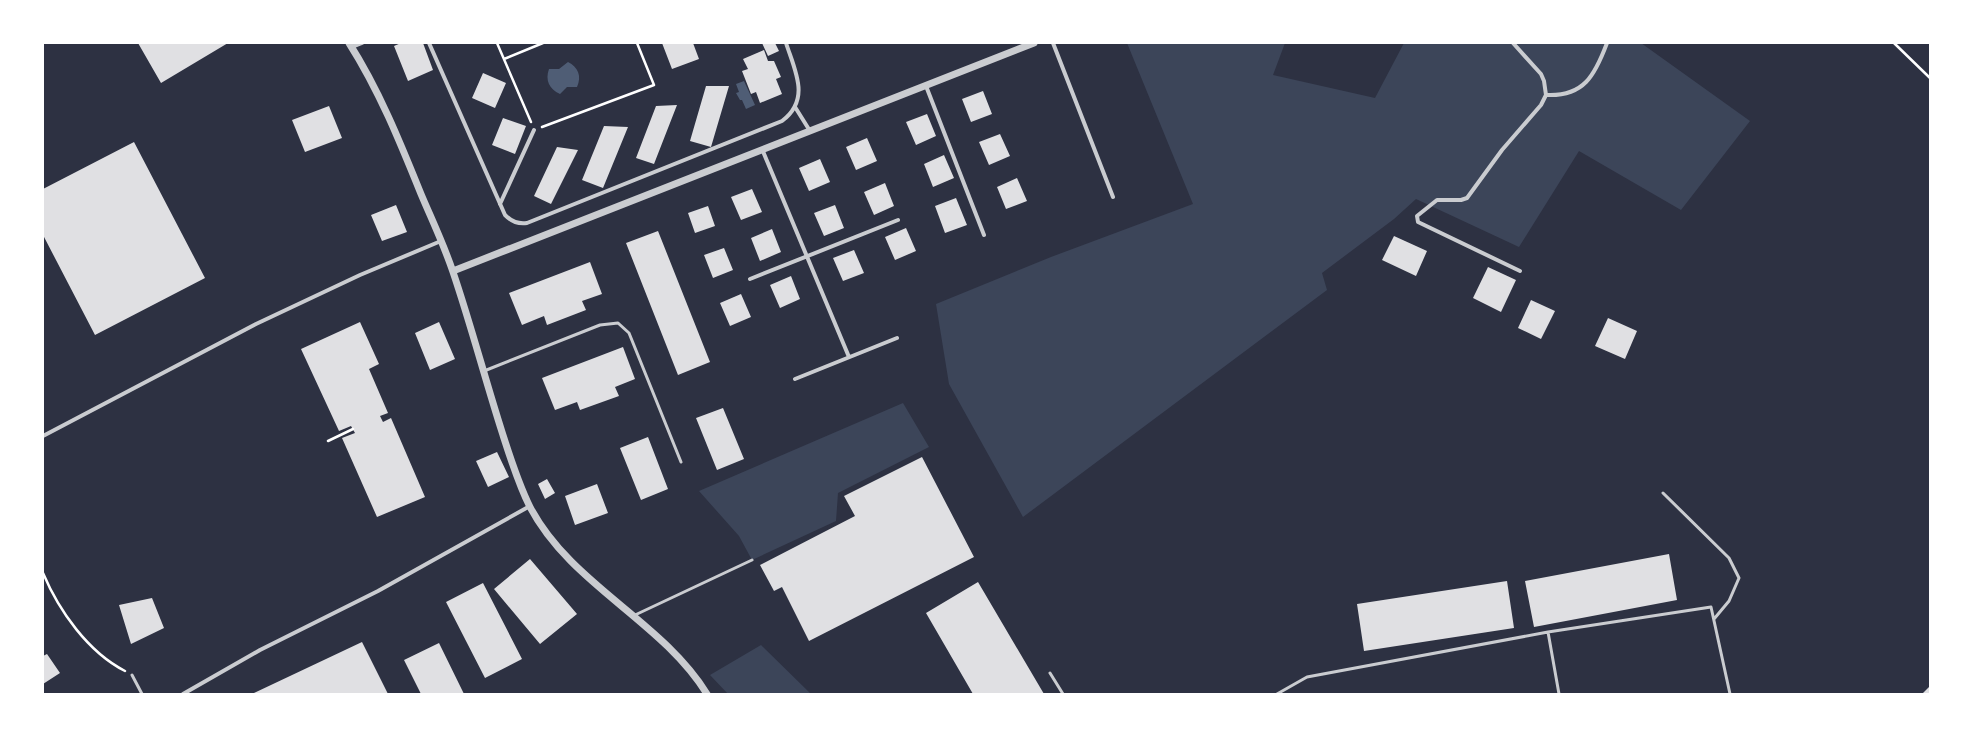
<svg xmlns="http://www.w3.org/2000/svg" width="1973" height="737" font-family="Figtree,sans-serif">
  <style>
    .green { fill: #3c4559 }
    .water { fill: #4f5d75 }
    .building { fill: #e0e0e3 }
    .lines { fill: none; stroke-linecap: round; stroke-linejoin: round }
    .path { stroke: #fff; stroke-width: 2.5 }
    .service { stroke: #caccd0; stroke-width: 3 }
    .minor { stroke: #caccd0; stroke-width: 4 }
    .tertiary { stroke: #caccd0; stroke-width: 7 }
  </style>
  <rect width="100%" height="100%" fill="#2d3142"/>
  <path class="green" d="M1127,43H1285L1273,75L1375,98L1404,43H1641L1750,121L1681,210L1579,151L1519,247L1416,199L1394,219L1322,273L1327,290L1023,517L949,384L936,304L1051,257L1193,204Z
    M903,403L929,447L838,493L836,521L752,560L739,536L699,491Z
    M761,645L811,694H728L710,675Z"/>
  <path class="water" d="M568,62C578,67 582,76 577,87H567L560,94C549,89 545,80 549,69H559Z
    M744,81L755,105L746,109L742,100H740L736,93L739,92L736,84Z"/>
  <path class="building" d="M138,43H228L161,83Z
    M401,43H423L433,70L408,81L394,46Z
    M662,43H693L699,59L672,69Z
    M762,43H775L779,51L768,56Z
    M764,50L768,61H774L781,77L776,79L782,94L760,103L756,92L751,94L742,71L748,69L743,59Z
    M483,73L506,83L495,108L472,98Z
    M706,86H729L711,147L690,141Z
    M983,91L992,114L971,122L962,99Z
    M677,105L654,164L636,158L656,106Z
    M329,106L342,138L305,152L292,120Z
    M927,114L936,136L916,145L906,122Z
    M503,118L526,126L515,154L492,145Z
    M604,126L628,127L603,188L582,180Z
    M1000,134L1010,156L989,165L979,142Z
    M867,138L877,161L856,170L846,147Z
    M134,142L205,278L95,335L43,235V189Z
    M557,147L578,150L551,204L534,196Z
    M944,155L954,178L933,187L924,164Z
    M820,159L830,182L809,191L799,168Z
    M1017,178L1027,201L1006,209L997,187Z
    M885,183L894,206L874,215L864,192Z
    M752,189L762,212L741,220L731,197Z
    M956,198L967,225L945,233L935,206Z
    M396,205L407,232L382,241L371,215Z
    M835,205L844,228L824,236L814,213Z
    M708,206L715,226L695,233L688,213Z
    M906,228L916,251L895,260L885,237Z
    M772,229L781,252L760,261L751,238Z
    M658,231L710,362L678,375L626,243Z
    M1394,236L1427,251L1416,276L1382,260Z
    M724,248L733,270L713,278L704,255Z
    M854,250L864,273L843,281L833,258Z
    M590,262L602,294L582,301L586,310L547,325L544,316L522,325L509,293Z
    M1488,267L1516,280L1501,312L1473,298Z
    M791,276L800,299L780,308L770,285Z
    M741,294L751,317L730,326L720,303Z
    M1531,300L1555,311L1541,339L1518,328Z
    M1608,318L1637,331L1625,359L1595,346Z
    M360,322L379,364L369,369L388,413L380,416L383,422L391,418L425,497L377,517L342,438L355,433L351,426L339,431L301,349Z
    M439,322L455,359L430,370L415,333Z
    M623,347L635,379L615,387L619,396L580,410L577,402L555,410L542,378Z
    M723,408L744,459L717,470L696,418Z
    M648,437L668,489L641,500L620,448Z
    M497,452L509,477L488,487L476,461Z
    M922,457L974,557L809,641L782,587L774,591L760,565L855,516L844,496Z
    M547,479L555,493L545,499L538,484Z
    M597,484L608,513L575,525L565,496Z
    M1669,554L1677,600L1534,627L1525,581Z
    M530,559L577,614L540,644L494,589Z
    M1507,581L1514,628L1364,651L1357,604Z
    M978,582L1044,694H973L926,613Z
    M483,583L522,659L485,678L446,602Z
    M152,598L164,628L131,644L119,605Z
    M362,642L388,694H252Z
    M439,643L464,694H421L404,660Z
    M47,654L60,673L43,684V656Z
    M1930,686V694H1922Z"/>
  <g class="lines">
    <path class="path" d="M497,43L531,122
      M1894,43L1930,78
      M504,59L543,43
      M542,127L654,85L637,43
      M328,441L353,429
      M43,573C59,611 88,652 125,671"/>
    <path class="service" d="M484,371L600,325L618,323L629,333L681,462
      M1663,493L1729,558L1739,578L1729,601L1714,619
      M635,615L752,560
      M1548,632L1559,694
      M1050,673L1063,694
      M132,675L142,694
      M1277,694L1307,677L1548,632L1711,607L1730,694"/>
    <path class="minor" d="M429,43L505,215C512,222 518,224 527,223L782,121C811,99 795,71 786,43
      M1053,43L1113,197
      M1513,43L1541,74L1544,81L1546,95L1541,105L1502,150L1467,198L1461,200H1437L1417,216L1418,222L1520,271
      M352,47L362,43
      M926,86L984,235
      M1546,95C1584,97 1595,75 1607,43
      M795,107L810,131
      M762,149L849,357
      M500,204L534,130
      M750,279L898,220
      M795,379L897,338
      M43,436L256,324L360,275L441,241
      M183,694L260,650L378,591L530,506"/>
    <path class="tertiary" d="M349,43C379,90 400,142 421,194C432,220 444,245 453,272C471,325 485,379 502,432C510,457 518,483 530,507C571,585 661,620 707,694
      M453,271L1034,43"/>
  </g>
  <rect width="1973" height="737" fill="none" stroke="#ffffff" stroke-width="88"/>
</svg>
